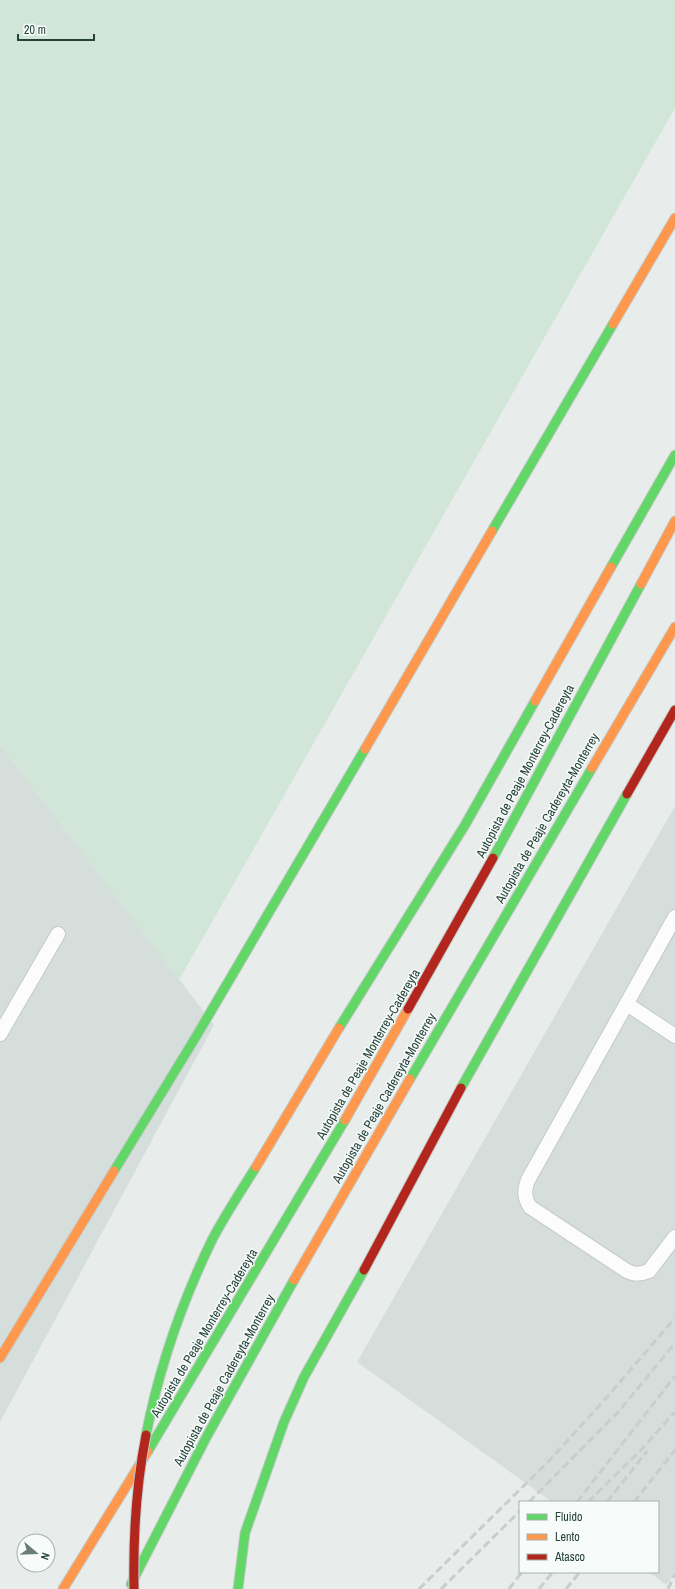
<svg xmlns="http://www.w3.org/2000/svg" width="675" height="1589" font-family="'Archivo Narrow',sans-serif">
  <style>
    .built { fill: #d6dedb }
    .green { fill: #d1e6d8 }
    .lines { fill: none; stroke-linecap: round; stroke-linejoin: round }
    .lane-casing { stroke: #c5cac8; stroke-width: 16 }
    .fast-casing { stroke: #c3cbc8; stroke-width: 11 }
    .slow-casing { stroke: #c3cbc8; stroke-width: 11 }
    .jam-casing { stroke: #c3cbc8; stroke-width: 11 }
    .lane { stroke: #fcfcfc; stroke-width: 14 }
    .fast { stroke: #63d668; stroke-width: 9 }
    .slow { stroke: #ff974d; stroke-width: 9 }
    .jam { stroke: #b3261e; stroke-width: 9 }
    .rail { stroke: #c9cdcc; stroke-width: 3; stroke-dasharray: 8 4; stroke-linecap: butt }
    .fast-bridge-casing { stroke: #c3ccc9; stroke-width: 11; stroke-linecap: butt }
    .slow-bridge-casing { stroke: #c3ccc9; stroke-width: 11; stroke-linecap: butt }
    .jam-bridge-casing { stroke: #c3ccc9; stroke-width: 11; stroke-linecap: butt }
    .fast-bridge { stroke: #63d668; stroke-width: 9 }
    .slow-bridge { stroke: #ff974d; stroke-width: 9 }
    .jam-bridge { stroke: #b3261e; stroke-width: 9 }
    .labels { text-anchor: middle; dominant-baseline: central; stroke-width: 3; stroke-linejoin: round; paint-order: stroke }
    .street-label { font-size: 13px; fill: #24423a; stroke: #f7fbf9 }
  </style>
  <rect width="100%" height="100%" fill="#e8edeb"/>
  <path class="built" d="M0,744L214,1025L0,1422Z
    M675,806V1574L666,1585L649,1572H658V1502H552L357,1362Z"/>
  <path class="green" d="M0,0H675V108L179,980L0,744Z"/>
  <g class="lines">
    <g class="lane-casing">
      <path id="lane" d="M675,917L528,1180C524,1191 524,1197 530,1207L627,1271C635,1275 641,1274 649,1271L675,1237
        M627,1004L675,1036
        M0,1034L58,934"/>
    </g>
    <g class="fast-casing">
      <path id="fast" d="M492,531L613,324
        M611,567L675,455
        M493,858L641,584
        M339,1028L465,825L535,701
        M410,1079L592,768
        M461,1088L627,794
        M114,1171L197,1035L365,749
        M148,1451L345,1120
        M131,1584L207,1436L294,1280
        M238,1589L245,1533L284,1422L304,1377L364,1270"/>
    </g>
    <g class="slow-casing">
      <path id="slow" d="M613,324L675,218
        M641,584L675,521
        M535,701L611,567
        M365,749L492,531
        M592,768L675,627
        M345,1120L408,1009
        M294,1280L410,1079
        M0,1358L114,1171
        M63,1589L148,1451"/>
    </g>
    <g class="jam-casing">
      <path id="jam" d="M627,794L675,710
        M408,1009L493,858
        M364,1270L461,1088"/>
    </g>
    <use href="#lane" class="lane"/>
    <use href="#fast" class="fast"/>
    <use href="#slow" class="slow"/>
    <use href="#jam" class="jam"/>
    <path class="rail" d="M529,1502L620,1410L675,1343
      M577,1502L675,1376
      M588,1502L640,1451L675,1412
      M607,1502L647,1451
      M634,1502L675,1450
      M419,1589L548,1462L607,1397L675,1318
      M441,1589L520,1511
      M509,1589L522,1572
      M539,1589L553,1572
      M566,1589L580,1572
      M668,1589L675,1574"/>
    <g class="fast-bridge-casing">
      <path id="fast-bridge" d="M146,1435C159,1368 182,1302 212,1240C225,1215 241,1191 256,1167"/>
    </g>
    <g class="slow-bridge-casing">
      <path id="slow-bridge" d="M256,1167L339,1028"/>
    </g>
    <g class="jam-bridge-casing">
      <path id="jam-bridge" d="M134,1589C133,1537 136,1486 146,1435"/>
    </g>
    <use href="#fast-bridge" class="fast-bridge"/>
    <use href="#slow-bridge" class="slow-bridge"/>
    <use href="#jam-bridge" class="jam-bridge"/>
  </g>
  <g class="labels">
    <g class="street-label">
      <text transform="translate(525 771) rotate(-62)">Autopista de Peaje Monterrey-Cadereyta</text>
      <text transform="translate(547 818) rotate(-60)">Autopista de Peaje Cadereyta-Monterrey</text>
      <text transform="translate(368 1054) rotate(-60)">Autopista de Peaje Monterrey-Cadereyta</text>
      <text transform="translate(384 1098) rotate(-60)">Autopista de Peaje Cadereyta-Monterrey</text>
      <text transform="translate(204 1333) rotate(-59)">Autopista de Peaje Monterrey-Cadereyta</text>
      <text transform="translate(224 1380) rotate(-61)">Autopista de Peaje Cadereyta-Monterrey</text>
    </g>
  </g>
  <rect x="519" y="1501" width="140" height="72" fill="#f7fbf9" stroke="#a3b1ad"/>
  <rect x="527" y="1514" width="20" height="6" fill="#63d668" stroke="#a3b1ad"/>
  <text x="555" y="1521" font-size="12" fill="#24423a">Fluido</text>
  <rect x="527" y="1534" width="20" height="6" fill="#ff974d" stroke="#a3b1ad"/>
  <text x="555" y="1541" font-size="12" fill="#24423a">Lento</text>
  <rect x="527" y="1554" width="20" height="6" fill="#b3261e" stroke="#a3b1ad"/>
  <text x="555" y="1561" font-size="12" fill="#24423a">Atasco</text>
  <g transform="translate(36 1553) rotate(109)"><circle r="19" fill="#f7fbf9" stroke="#a3b1ad"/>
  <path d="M0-3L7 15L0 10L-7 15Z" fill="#697e78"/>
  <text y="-6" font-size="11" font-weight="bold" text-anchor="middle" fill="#24423a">N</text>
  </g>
  <path d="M18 34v6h76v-6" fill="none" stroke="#24423a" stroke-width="2"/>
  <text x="24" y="34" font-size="12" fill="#24423a" stroke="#f7fbf9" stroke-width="3" paint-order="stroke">20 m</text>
</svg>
